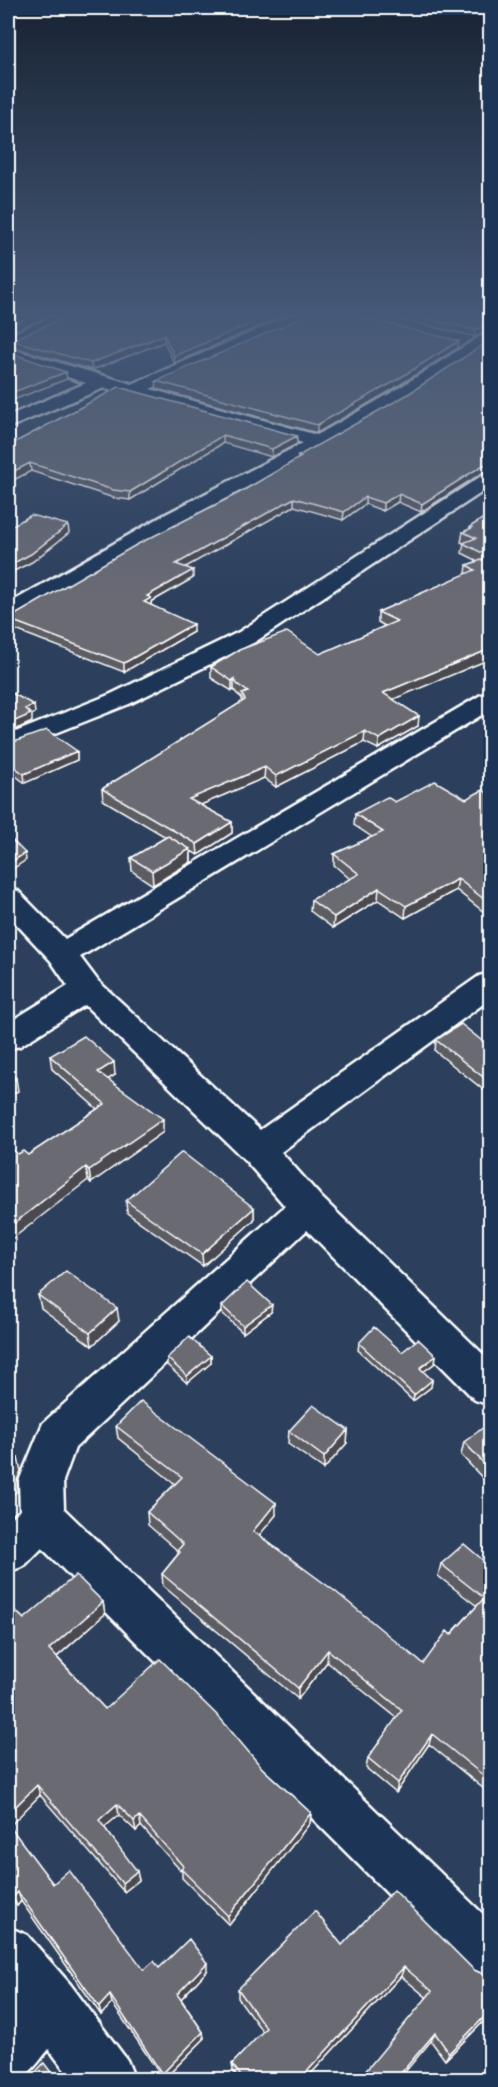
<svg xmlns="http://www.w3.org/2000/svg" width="498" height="2087" font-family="'Gochi Hand',sans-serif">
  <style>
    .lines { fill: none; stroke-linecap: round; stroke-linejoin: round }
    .minor-casing { stroke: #fff; stroke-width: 5 }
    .minor { fill: #1d3557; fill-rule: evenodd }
    .wall { fill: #5b5b63; stroke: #fff; stroke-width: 1.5 }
    .shaded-wall { fill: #4a4a50; stroke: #fff; stroke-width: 1.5 }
    .building { fill: #6a6a73; stroke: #fff; stroke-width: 1.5 }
  </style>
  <rect width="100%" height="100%" fill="#2c405d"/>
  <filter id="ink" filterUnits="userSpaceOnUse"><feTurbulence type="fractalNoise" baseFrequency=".0167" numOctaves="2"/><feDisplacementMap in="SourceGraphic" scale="12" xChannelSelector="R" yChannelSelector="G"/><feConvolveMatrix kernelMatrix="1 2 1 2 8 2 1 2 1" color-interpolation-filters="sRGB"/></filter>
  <g filter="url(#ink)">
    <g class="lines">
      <g class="minor-casing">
        <path id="minor" d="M64,311H85L83,314L8,347V336Z
          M301,311H322L320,314L150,389L317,435L391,393L484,334L490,332V344L403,401L327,446L180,522L16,618L8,620V604L166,514L303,443L104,388L8,428V416L86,383L8,358V348L132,384Z
          M490,473V487L255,642L129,704L8,752V735L111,694L239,632L483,475Z
          M490,693V710L80,957L98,981L260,1130L479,976L490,973V999L281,1152L321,1197L490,1361V1405L475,1400L307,1230L75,1448L63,1481L64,1509L490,1921V1985L471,1977L42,1548L24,1566L8,1572V1521L20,1510L19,1481L43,1423L285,1206L245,1160L85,1005L20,1046L8,1049V1023L68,986L51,961L8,915V889L18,891L65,939L481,695Z
          M8,1927L27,1935L70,1984L127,2060L135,2080H72L49,2049C37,2063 28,2080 8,2080V2011L14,2004L8,1996Z"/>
      </g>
      <use href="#minor" class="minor"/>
    </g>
    <path class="wall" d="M79,311H295L174,363L164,342L92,370L13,347L12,340Z
      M366,311H490V331L489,330L475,337Z
      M458,348L390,391L317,433L157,389L156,381Z
      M119,387L297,444L272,457L223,443L130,500L114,498L31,471L12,444Z
      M298,456L482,473L421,512L398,502L383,511L365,504L343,520L294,506L185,567L193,578L151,602V605L193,632L124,672L8,627V619L239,493L298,459Z
      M490,514V659L392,699L418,726L378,749L364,742L276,787L264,778L200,805L232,822V833L198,855L191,851V862L153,885L132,871L131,858L166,837L103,800L102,789L242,702V698L237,694L234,690L232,691L211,678V667L320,654L385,626L378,622V612L466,574L467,565L478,561L462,553L464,543L461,542L463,532L470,529V527Z
      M8,744L77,751V760L25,783L8,770Z
      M490,795V908L484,912L456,890L405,918L378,900L333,928L310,911L311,900L350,879L334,865V854L372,837L354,825L355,814L395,802L466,799Z
      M436,1040L486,1044L490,1088L485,1091L435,1051Z
      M50,1056L115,1075L108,1079L163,1132L91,1183L88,1180L18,1154L28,1155L97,1109L52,1069Z
      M126,1201L254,1208V1220L203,1266L127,1213Z
      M38,1295L119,1321L92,1346L41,1308Z
      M222,1306L271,1312L243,1333L222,1313Z
      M359,1343L402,1352L435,1363L423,1372L432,1380L431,1387L413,1401L358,1350Z
      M211,1356V1363L187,1383L167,1365V1358Z
      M116,1426L276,1515L259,1535L423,1664L477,1606L438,1576L441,1564L490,1566V1720L488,1723L490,1725V1794L429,1744L396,1793L366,1768L368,1758L397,1718L327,1662L298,1699L163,1586L162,1574L178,1554V1551L148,1525L147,1512L175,1484L118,1438Z
      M490,1426V1486L461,1455L464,1442Z
      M348,1430L347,1443L324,1469L288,1444L289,1431Z
      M103,1602L105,1614L57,1657L105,1709L263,1769L311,1813L310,1823L229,1925L182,1878V1872L141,1826L136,1831L119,1815L104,1827L139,1880L124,1892L40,1795L9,1826L53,1884L144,1970L159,1968L207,1971L181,1999L203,2032L204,2039L164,2079H163L112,2003L101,2015L21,1901L17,1906L8,1893V1604L24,1619Z
      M342,1945L474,1970L490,1977V2015L445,2060L431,2041L426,1997L401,1976L306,2079H239L233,2071L232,2064L263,2032L238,1998V1989Z"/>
    <path class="shaded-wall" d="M43,311H59L8,334V326Z
      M280,311H295L174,363V356Z
      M490,323L489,330L475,337V330Z
      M164,335V342L92,370L91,363Z
      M459,341L458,348L390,391L317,433V425Z
      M66,372L67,379L8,402V394Z
      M223,435V443L130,500V492Z
      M297,436V444L272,457V449Z
      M30,463L31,471L8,483V474Z
      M490,464V471L482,473L421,512L422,504L483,465Z
      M399,494L398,502L383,511V503Z
      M365,497V504L343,520L344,512Z
      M294,498V506L177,572L176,564Z
      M68,525L69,533L32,562L8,574V566Z
      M193,570V578L151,602V606L144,602L147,596Z
      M193,624V632L124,672V663Z
      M490,649V659L382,704L383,693Z
      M234,679V690L232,691V681Z
      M34,705L35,713L32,715V722L8,733V724L25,709Z
      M419,716L418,726L378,749L379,739Z
      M365,731L364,742L276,787V776Z
      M77,751V760L25,783L24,774Z
      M265,767L264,778L189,810V799Z
      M232,822V833L198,855L197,844Z
      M190,849L191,862L153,885L152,871Z
      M25,853L26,860L8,872V864Z
      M458,879L456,890L405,918L406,906Z
      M379,888L378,900L333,928L334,917Z
      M490,898V908L484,912L485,900Z
      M114,1062L115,1075L99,1085L98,1072Z
      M16,1078L18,1091L8,1097V1083Z
      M490,1078V1088L485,1091L487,1080Z
      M163,1119V1132L91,1183L89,1170Z
      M86,1167L88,1180L8,1242V1228Z
      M254,1208V1220L203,1266L202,1254Z
      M272,1305L271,1312L243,1333V1326Z
      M117,1308L119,1321L92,1346L90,1333Z
      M211,1356V1363L187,1383V1376Z
      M436,1356L435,1363L419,1375L420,1368Z
      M432,1380L431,1387L413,1401L414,1395Z
      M348,1430L347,1443L324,1469V1457Z
      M18,1458L21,1471L17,1480V1491L8,1499V1484Z
      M276,1503V1515L253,1543V1531Z
      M103,1602L105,1614L52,1661L49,1649Z
      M328,1650L327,1662L298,1699V1688Z
      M490,1714V1720L482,1732L486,1721Z
      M432,1734L429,1744L396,1793L398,1783Z
      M37,1785L40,1795L8,1828V1814Z
      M117,1804L119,1815L101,1830L99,1820Z
      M311,1813L310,1823L229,1925L228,1916Z
      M139,1816L141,1826L136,1831L134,1821Z
      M137,1871L139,1880L124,1892L122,1883Z
      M18,1892L21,1901L17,1906L13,1897Z
      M207,1963V1971L178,2002L177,1994Z
      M404,1967L401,1976L306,2079H300Z
      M110,1995L112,2003L101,2015L99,2007Z
      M490,2011V2015L445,2060L449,2053Z
      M203,2032L204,2039L164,2079H163L162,2074Z
      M435,2033L431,2041L399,2079H396Z"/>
    <path class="building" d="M8,311H43L8,326Z
      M80,311H280L174,356L164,335L91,363L12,340Z
      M317,311H336L459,341L390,384L317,425L156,381Z
      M395,311H490V323L475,330Z
      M481,346L490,347V464L483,465L422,504L399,494L383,503L365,497L344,512L294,498L176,564L193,570L147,596L151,598L144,602L193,624L124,663L8,619L136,545L239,493L301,457L298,456L405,396Z
      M8,352L66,372L8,394Z
      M119,387L297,436L272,449L223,435L130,492L113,490L30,463L8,474V443L12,444Z
      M490,514V649L383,693L419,716L379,739L365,731L276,776L265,767L189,799L232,822L197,844L102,789L245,700L242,694L248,692L237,684L234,679L232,681L211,667L239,650L287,632L320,654L397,621L378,612L475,570L467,565L490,557L463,543L476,538L463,532L472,528L470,527Z
      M31,515L68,525L31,554L8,566V528Z
      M8,691L34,705L25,709L31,714L8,724Z
      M47,730L77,751L24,774L8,762V744Z
      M435,781L466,799L483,790L490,795V898L485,900L458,879L406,906L379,888L334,917L311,900L359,874L334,854L383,832L355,814L387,797L395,802Z
      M8,836L25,853L8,864Z
      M168,836L190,849L152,871L131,858Z
      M461,1024L486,1044L490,1041V1078L487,1080L436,1040Z
      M84,1036L114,1062L98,1072L163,1119L89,1170L86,1167L8,1228V1146L18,1154L23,1151L28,1155L105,1104L50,1056Z
      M8,1071L16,1078L8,1083Z
      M182,1152L254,1208L202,1254L126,1201Z
      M66,1271L117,1308L90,1333L38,1295Z
      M247,1282L272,1305L243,1326L222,1306Z
      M374,1327L402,1352L418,1339L436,1356L420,1368L432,1380L414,1395L359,1343Z
      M189,1337L211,1356L187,1376L167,1358Z
      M141,1401L276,1503L253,1531L336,1592L423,1664L447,1631L451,1635L484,1598L441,1564L464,1544L490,1566V1714L486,1721L490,1725V1781L432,1734L398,1783L368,1758L402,1710L328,1650L298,1688L162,1574L180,1552L178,1550L183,1544L147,1512L182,1477L116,1426Z
      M313,1405L348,1430L324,1457L289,1431Z
      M488,1424L490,1426V1470L464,1442Z
      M8,1448L18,1458L14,1467V1478L8,1484Z
      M76,1575L103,1602L49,1649L105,1709L160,1659L220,1718L263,1769L311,1813L228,1916L181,1869L183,1866L139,1816L134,1821L117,1804L99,1820L137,1871L122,1883L37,1785L8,1814V1604L24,1619Z
      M8,1824L53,1884L69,1870L144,1970L154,1961L159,1968L189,1939L207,1963L177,1994L203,2032L162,2074L110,1995L99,2007L18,1892L13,1897L8,1890Z
      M394,1890L474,1970L490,1977V2011L449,2053L435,2033L396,2079H359L432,1991L404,1967L300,2079H243L232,2064L266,2028L238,1989L315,1911L342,1945Z
      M44,2063L56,2079H29Z"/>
  </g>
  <linearGradient id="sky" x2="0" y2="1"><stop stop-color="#182333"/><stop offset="0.52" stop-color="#455978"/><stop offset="1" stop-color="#455978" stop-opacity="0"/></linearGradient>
  <rect width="498" height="603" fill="url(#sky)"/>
  <rect width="498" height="2087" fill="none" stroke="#1d3557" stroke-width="30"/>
  <rect x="15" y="15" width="468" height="2057" fill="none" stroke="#fff" stroke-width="2" filter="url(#ink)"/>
</svg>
